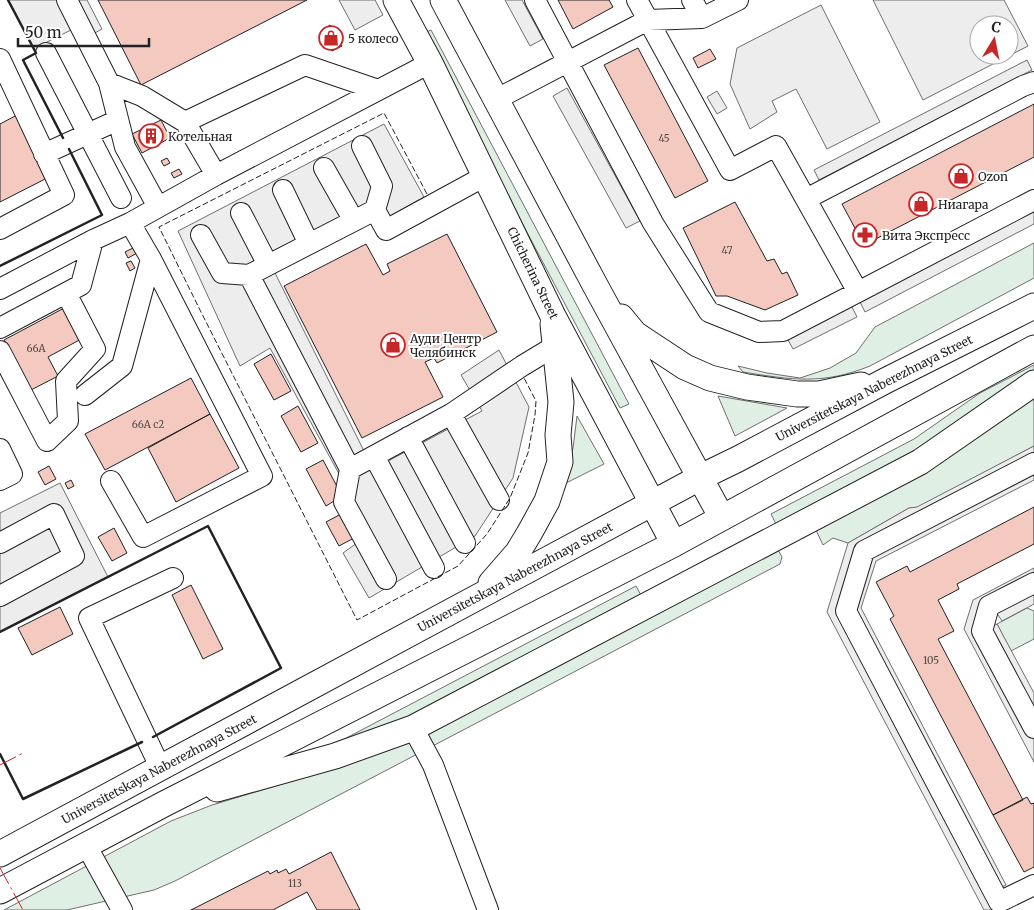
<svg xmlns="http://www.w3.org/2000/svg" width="1034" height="910" font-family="Merriweather,serif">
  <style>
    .green { fill: #e0efe3; stroke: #6f6f6f }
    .parking { fill: #ededed; stroke: #6f6f6f; fill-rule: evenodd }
    .building { fill: #f3c9c0; stroke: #222 }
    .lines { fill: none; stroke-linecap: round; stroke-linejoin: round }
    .minor-casing { stroke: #222; stroke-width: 22 }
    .major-casing { stroke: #222; stroke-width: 27 }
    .minor { stroke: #fff; stroke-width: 20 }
    .major { stroke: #fff; stroke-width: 25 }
    .fence { stroke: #222; stroke-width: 1; stroke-dasharray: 6 2.5; stroke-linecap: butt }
    .wall { stroke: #222; stroke-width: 2.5 }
    .power { stroke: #c62828; stroke-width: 1; stroke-dasharray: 18 4 2.5 4; stroke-linecap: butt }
    .labels { text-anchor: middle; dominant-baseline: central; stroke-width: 4; stroke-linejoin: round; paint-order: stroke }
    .number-label { font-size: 10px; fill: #564c4a }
    .poi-label { font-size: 12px; fill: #222; stroke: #fff; text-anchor: start }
    .street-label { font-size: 12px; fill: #222; stroke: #fff }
  </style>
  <rect width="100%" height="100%" fill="#fff"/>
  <path class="green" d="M431,30L629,404L620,408L422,34Z
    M1034,243V278L870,366C823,385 792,380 743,372L738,366L767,373L800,378L830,368L856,353L875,327Z
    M1034,365V372L918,452L777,526L771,514L914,439L980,393Z
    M1034,395V446L917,508H909L848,543L833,538L823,545L815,528Z
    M718,396L787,408L735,436Z
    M577,416L604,464L564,484L573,448Z
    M777,548L782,557L780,564L175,881L154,890L67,910H4L171,821L212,805L302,778L389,749Z
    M636,586L642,597L407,721L331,746Z
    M1027,608L1034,611V639L1011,651L997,624Z"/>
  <path class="parking" d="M8,0H87L102,29L86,38L79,26L47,42L36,53Z
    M339,0H375L383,15L355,30Z
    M505,0H522L543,39L530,46Z
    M873,0H1004L1028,46L923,100ZM979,25H1009V55H979Z
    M821,5L880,122L827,149L796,89L772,101L777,112L750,129L730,84L737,48Z
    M1027,60L1032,70L819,180L814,170Z
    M567,88L640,221L626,228L553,96Z
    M717,91L727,108L717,114L707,97Z
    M384,124L424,197L385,219L366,204L266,255L373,469L482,411L461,375L499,350L529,407L513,478L475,536L369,598L343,553L364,538L344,483L270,348L240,366L178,231Z
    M1034,209V224L865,312L859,300Z
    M851,305L857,317L793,349L787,338Z
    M1034,446V457L857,549L838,610L997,910H984L827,612L848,543L909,508L917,507Z
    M1034,469V480L876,561L861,608L1006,885L1000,888L853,610L871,553Z
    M60,483L108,577L0,632V513Z
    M1034,568V575L975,628L1034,740V762L964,629L973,600Z
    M1034,592V604L1002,621L996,612Z
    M997,624L1034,693V716L988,629Z"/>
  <path class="building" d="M98,0H307L141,85Z
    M558,0H609L613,7L573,29Z
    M330,25L342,46L332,51L321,31Z
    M638,48L708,181L675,198L604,65Z
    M710,49L716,59L698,68L693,58Z
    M1034,104V157L864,245L842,204Z
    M17,115L49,177L0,202V124Z
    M161,120L170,138L142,153L132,134Z
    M167,158L170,163L164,166L161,161Z
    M179,169L182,174L174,178L171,173Z
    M735,202L767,261L774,259L782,274L787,272L798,295L765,310L727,296H716L683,228Z
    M447,234L497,332L437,363L434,358L425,362L443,397L362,438L284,286L366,244L383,275L390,271L387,264Z
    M139,245L141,251L128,258L125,252Z
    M131,261L135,268L130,271L126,263Z
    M66,307L83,338L48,357L58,376L31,390L4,340Z
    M271,354L291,391L274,400L254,364Z
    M191,378L210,414L105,470L85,434Z
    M298,406L318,443L301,452L281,416Z
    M210,414L239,468L176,502L148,448Z
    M323,460L342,496L326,506L306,469Z
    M49,466L56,479L45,485L38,472Z
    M71,480L74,486L68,489L65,483Z
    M1034,507V544L957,584L959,589L938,600L954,631L938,639L1023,800L993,815L890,619L894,616L876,582L907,566L910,572Z
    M341,514L354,538L339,546L326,522Z
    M114,528L127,553L112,561L98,537Z
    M191,585L223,649L203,659L172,595Z
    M60,607L73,634L32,655L18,628Z
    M1027,797L1031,804L1034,803V867L1024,872L993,815Z
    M331,852L360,910H317L307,892L273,910H191L268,871L270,874L277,870L278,873L286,869L289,874Z"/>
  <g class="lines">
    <g class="minor-casing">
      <path id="minor" d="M67,0L109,83L142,96L185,122L216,175L430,63
        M535,0L653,223L709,312L759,332L783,331L858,292
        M637,0L730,170L776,146L858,292L1034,200
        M692,0L702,18
        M46,53L121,198
        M0,59L64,195L0,229
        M109,83L125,147L158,207
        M495,100L648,20L702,18L738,0
        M185,122L305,65L378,90
        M362,146L382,186L375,210
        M44,154L118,120
        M324,168L354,221
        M485,176L386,230L375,210L249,275L350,469L451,414L522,366L555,346
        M283,190L309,244
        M806,199L1023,86L1034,82
        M241,213L268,265
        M201,235L222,273L249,275
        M0,289L93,240L130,223L216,175
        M0,328L81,285L93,240
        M0,351L47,441L68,421L66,381L95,349L66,293
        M85,395L122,366L151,259
        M451,414L499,500
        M408,437L465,543
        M0,449L12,474L0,480
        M374,456L434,568
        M1034,463L864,551L846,611L999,902L1034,885
        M350,469L344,502L386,579
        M111,481L143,537L262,476L151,259L130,223
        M0,543L54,514L74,556L0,596
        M1034,583L989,606L982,631L1034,728
        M413,728L433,765L488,910
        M161,769L89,618L173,578
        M86,845L122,910"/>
    </g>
    <g class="major-casing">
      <path id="major" d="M396,0L430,63L552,314L674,544
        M443,0L595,285L722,518
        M621,317L635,334L685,367L710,378L747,387L797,394H819L861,385
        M491,583L518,552L530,532L547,501L560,462L558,435L561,402L553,324
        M217,789L335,756L413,728L920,462L1034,383
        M0,854L701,477L738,459L885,381L1034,306
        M0,891L164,804L674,544L1034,348"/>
    </g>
    <use href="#minor" class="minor"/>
    <use href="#major" class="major"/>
    <path class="fence" d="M427,194L384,113L159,227L200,310L357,620L458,566L487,534L510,498L528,453L535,415L536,401L523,376"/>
    <path class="wall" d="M8,0L36,53L23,60L63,138
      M0,266L102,215L69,149
      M0,632L208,526L281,668L153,737
      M0,754L23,799L142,742"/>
    <path class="power" d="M0,765L25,752
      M0,868L23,910"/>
  </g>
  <defs>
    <g id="shop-ring" transform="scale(1.25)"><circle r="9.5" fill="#fff" stroke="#c62828" stroke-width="1.5"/><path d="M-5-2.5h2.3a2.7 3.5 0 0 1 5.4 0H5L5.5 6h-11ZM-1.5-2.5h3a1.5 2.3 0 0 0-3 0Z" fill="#c62828"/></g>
    <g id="building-ring" transform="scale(1.25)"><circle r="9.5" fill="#fff" stroke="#c62828" stroke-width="1.5"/><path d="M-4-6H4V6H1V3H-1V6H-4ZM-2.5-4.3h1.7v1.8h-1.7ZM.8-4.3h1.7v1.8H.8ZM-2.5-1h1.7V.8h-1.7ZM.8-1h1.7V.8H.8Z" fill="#c62828"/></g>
    <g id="pharmacy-ring" transform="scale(1.25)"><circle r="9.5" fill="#fff" stroke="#c62828" stroke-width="1.5"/><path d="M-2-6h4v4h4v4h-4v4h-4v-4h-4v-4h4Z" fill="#c62828"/></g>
  </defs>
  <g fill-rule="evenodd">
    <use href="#shop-ring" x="331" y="38"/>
    <use href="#building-ring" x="151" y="136"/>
    <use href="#shop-ring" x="961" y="176"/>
    <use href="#shop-ring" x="921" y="204"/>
    <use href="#pharmacy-ring" x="865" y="235"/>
    <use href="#shop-ring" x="393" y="345"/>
  </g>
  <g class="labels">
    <g class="number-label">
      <text x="664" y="138">45</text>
      <text x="727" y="250">47</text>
      <text x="36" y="348">66А</text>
      <text x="148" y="424">66А с2</text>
      <text x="931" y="660">105</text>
      <text x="295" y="883">113</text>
    </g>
    <g class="poi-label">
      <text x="348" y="38">5 колесо</text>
      <text x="168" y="136">Котельная</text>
      <text x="978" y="176">Ozon</text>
      <text x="938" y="204">Ниагара</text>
      <text x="882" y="235">Вита Экспресс</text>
      <text x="410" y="338">Ауди Центр<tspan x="410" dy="14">Челябинск</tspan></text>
    </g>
    <g class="street-label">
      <text transform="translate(533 273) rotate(64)">Chicherina Street</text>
      <text transform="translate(874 388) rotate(-27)">Universitetskaya Naberezhnaya Street</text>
      <text transform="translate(515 577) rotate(-28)">Universitetskaya Naberezhnaya Street</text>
      <text transform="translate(159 769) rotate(-28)">Universitetskaya Naberezhnaya Street</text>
    </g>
  </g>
  <g transform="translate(994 40) rotate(10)"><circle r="24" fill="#ffffff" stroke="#a7a7a7"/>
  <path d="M0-4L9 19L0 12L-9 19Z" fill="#c62828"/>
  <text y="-8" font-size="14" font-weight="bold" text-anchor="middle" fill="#222222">С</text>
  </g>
  <path d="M18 38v8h131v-8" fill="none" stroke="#222222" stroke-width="2.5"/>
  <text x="25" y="38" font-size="15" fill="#222222" stroke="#ffffff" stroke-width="4" paint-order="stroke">50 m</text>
</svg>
